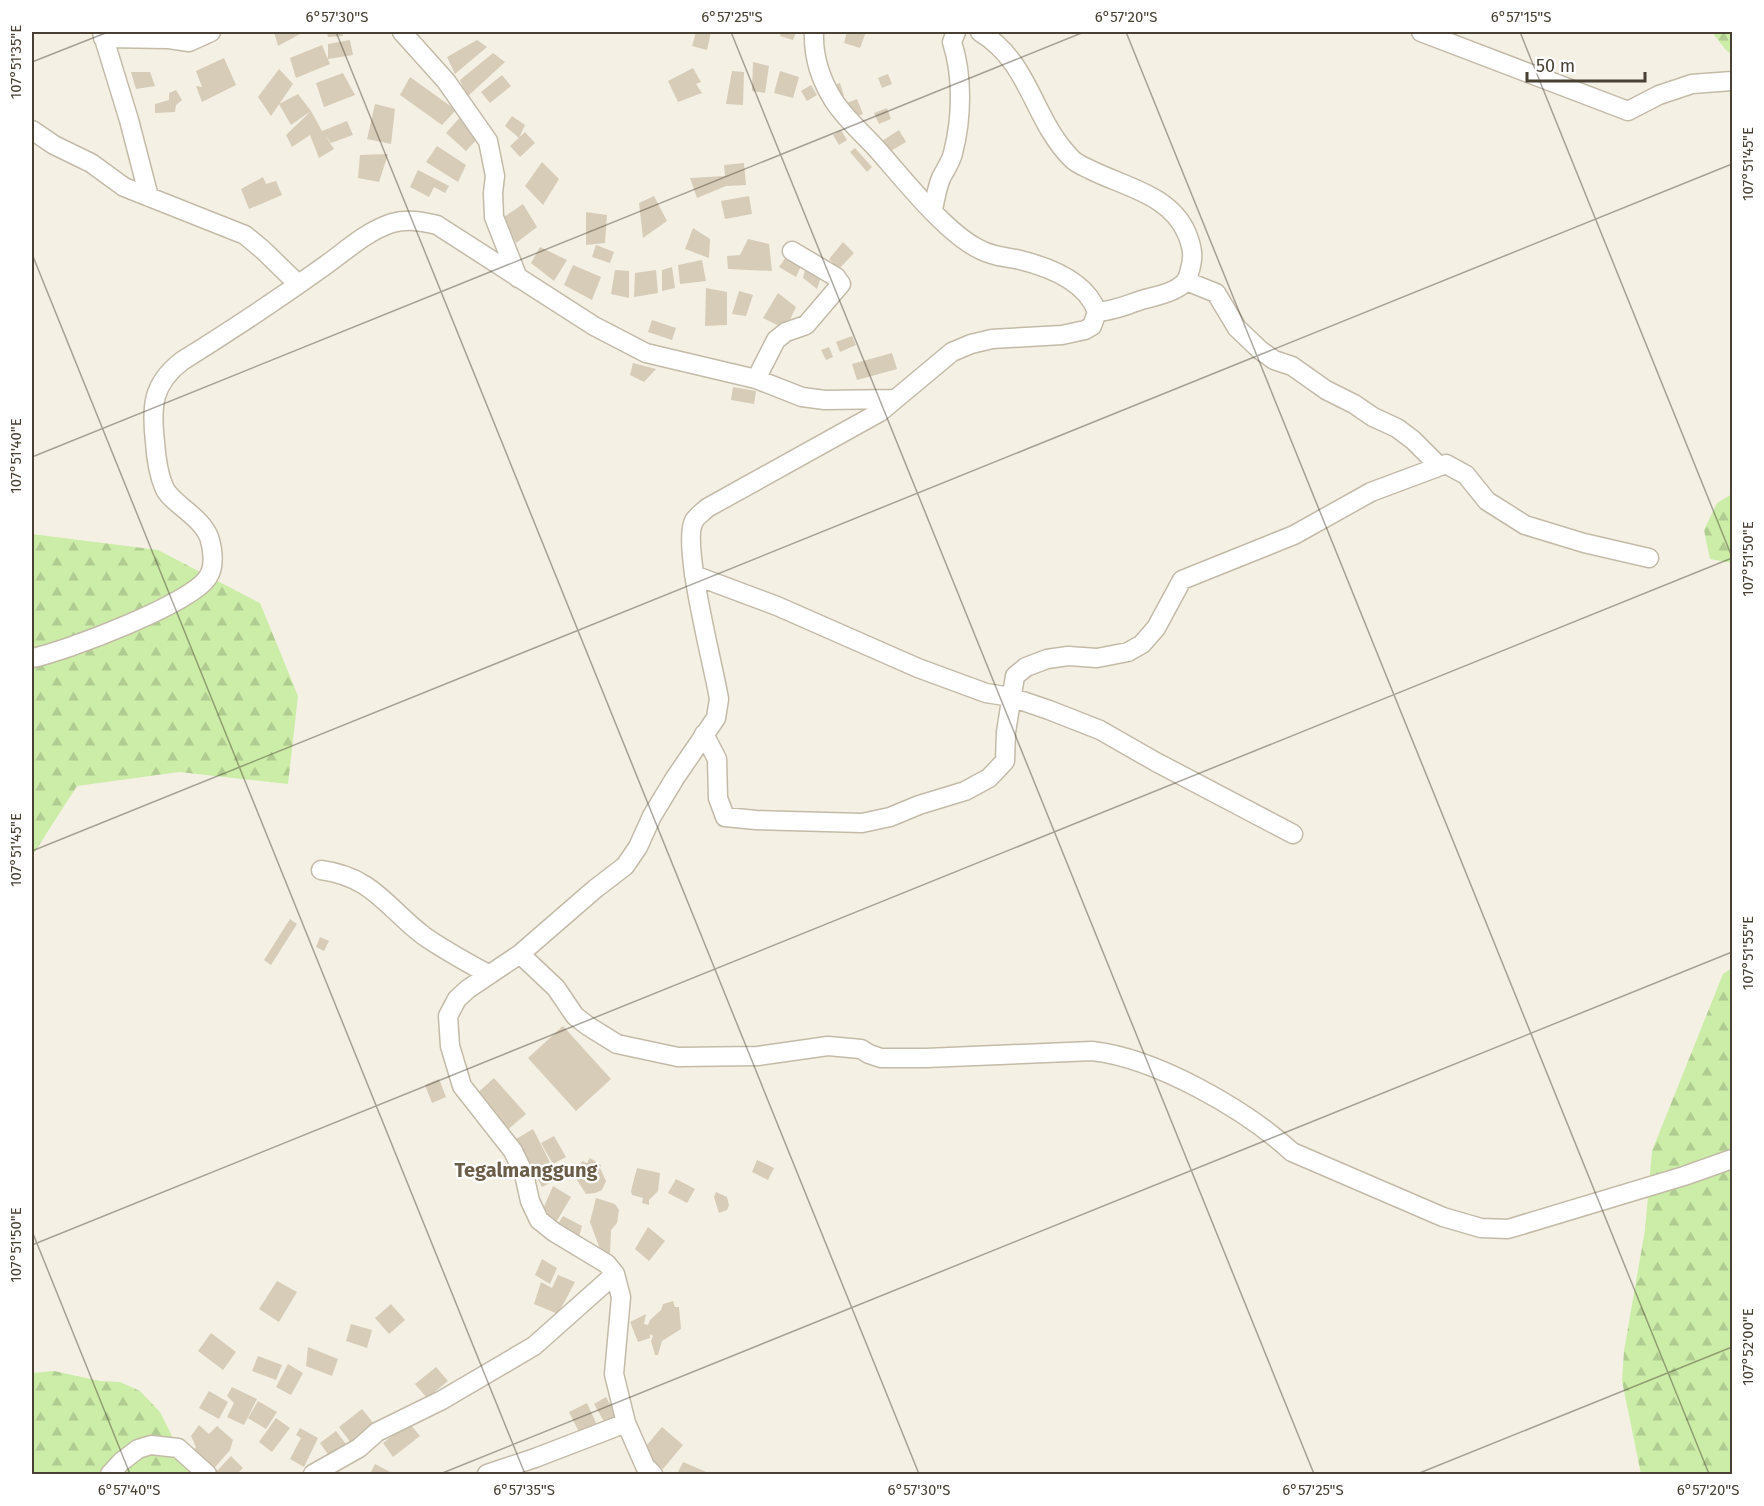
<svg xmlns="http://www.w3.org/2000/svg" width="1764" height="1506" font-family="'Fira Sans',sans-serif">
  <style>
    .forest { fill: url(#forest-firs) }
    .building { fill: #d7ccb8 }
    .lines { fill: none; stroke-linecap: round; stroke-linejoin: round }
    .minor-casing { stroke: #c3bba8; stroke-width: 21 }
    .minor { stroke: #fff; stroke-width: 18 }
    .ticks { fill: none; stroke: #474033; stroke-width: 1.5; stroke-opacity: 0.45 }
    .labels { text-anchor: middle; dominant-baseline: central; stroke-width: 4.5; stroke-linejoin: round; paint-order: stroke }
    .quarter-label { font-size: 20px; font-weight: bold; fill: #6b5e49; stroke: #fff }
    .neatline { fill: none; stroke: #474033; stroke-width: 2 }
    .ticks-label { font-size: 15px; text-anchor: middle; fill: #474033 }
  </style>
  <defs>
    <pattern id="forest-firs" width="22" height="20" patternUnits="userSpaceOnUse" patternTransform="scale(1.5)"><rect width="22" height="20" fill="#cbeda7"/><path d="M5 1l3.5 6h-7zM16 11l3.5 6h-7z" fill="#b0cc90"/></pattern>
  </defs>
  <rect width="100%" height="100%" fill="#f4f0e4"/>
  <path class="forest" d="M1712,32H1732V55L1725,49Z
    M1732,494V563L1710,559L1704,530L1717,503Z
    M32,534L158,550L260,603L298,696L288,784L179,772L77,786L32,856Z
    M1732,968V1474H1641L1622,1381L1624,1351L1645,1230L1652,1151L1723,974Z
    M54,1371L100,1381L120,1382L140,1391L160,1412L178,1448L196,1474H32V1373Z"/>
  <path class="building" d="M274,32H298L300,34L278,46Z
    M327,32H342L343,36L328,37Z
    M696,32H711L707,50L692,46Z
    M781,32H796L793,40L780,36Z
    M847,32H866L860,48L844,43Z
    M350,40L353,55L328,59V44Z
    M477,40L487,47L455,74L447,57Z
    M322,45L330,64L296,78L290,58Z
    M493,53L505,62L467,97L460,80Z
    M224,58L236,85L202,102L196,86L202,87L196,71Z
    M753,62L769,66L765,93L752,91Z
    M693,68L701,82L696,84L702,93L678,102L668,81Z
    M279,69L293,84L271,116L258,97Z
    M732,71L744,72L743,105L726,104Z
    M780,71L799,77L793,98L774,93Z
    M131,72H150L155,86L136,89Z
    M343,73L355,95L324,107L316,83Z
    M888,74L892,84L882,88L878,78Z
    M502,75L511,86L490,103L481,92Z
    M410,77L456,110L442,125L400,95Z
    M840,83L844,96L834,99L830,87Z
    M811,85L817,95L807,101L801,91Z
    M176,90L182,100L176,105L175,112L155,113V104L169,100V93Z
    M298,94L311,111L322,131L347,121L353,135L331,143L325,135L334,149L319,158L310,135L292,147L286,135L311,111L291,125L279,104Z
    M857,99L863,114L850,119L844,104Z
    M375,104L395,109L391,144L367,139Z
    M887,108L891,119L879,124L874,113Z
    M462,115L482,134L466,151L446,133Z
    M512,116L525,125L519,138L505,126Z
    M841,130L847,140L839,145L833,135Z
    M899,130L906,142L889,152L882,141Z
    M525,132L535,143L520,157L510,146Z
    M437,146L466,165L458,182L426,162Z
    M855,148L872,167L867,172L850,152Z
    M388,154L379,182L358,178L360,155Z
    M542,162L559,179L543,205L525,186Z
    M744,163L746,185L726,186L697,198L690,178L725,176L724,165Z
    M418,170L449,186L445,193L434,187L429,197L410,187Z
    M263,177L266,184L276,181L282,195L249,209L241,189Z
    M654,196L667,221L643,238L639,203Z
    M749,196L752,214L725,219L721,201Z
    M523,204L537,227L516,243L504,217Z
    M586,212L607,215L605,243L586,245Z
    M693,228L710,239L709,258L685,249Z
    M748,239L769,244L772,271L728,269L727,256L740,255Z
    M843,242L854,253L839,269L829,259Z
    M596,245L614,252L610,263L592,257Z
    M540,247L567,260L554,281L531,263Z
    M786,257L802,264L796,277L779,267Z
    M702,260L706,281L680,284L678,265Z
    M573,265L601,277L592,300L564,285Z
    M806,266L821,277L817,289L803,278Z
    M672,267L675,288L662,291V270Z
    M615,270L629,271V298L611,294Z
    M656,270L658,293L634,297L635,273Z
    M706,288L727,292V325L705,326Z
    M739,291L753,295L746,316L732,314Z
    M778,293L796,307L788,324L781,327L763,318Z
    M652,320L676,328L672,340L648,332Z
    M852,336L856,345L840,352L836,342Z
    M829,347L833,357L826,360L821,350Z
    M892,353L897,369L857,380L852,364Z
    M633,363L656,369L644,382L630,375Z
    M733,387L756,391L754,404L731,400Z
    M290,919L297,924L271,965L264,960Z
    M320,937L329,941L324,951L316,947Z
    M563,1026L611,1079L576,1111L528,1058Z
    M494,1078L526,1114L505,1132L474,1096Z
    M439,1079L446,1097L432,1103L425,1085Z
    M533,1129L550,1162L533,1172L516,1139Z
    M554,1136L566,1157L553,1164L541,1143Z
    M590,1158L601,1165L600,1168L606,1181L602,1190L595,1193L586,1194L575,1177L582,1161L587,1163Z
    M757,1160L774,1168L768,1180L752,1172Z
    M637,1168L660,1173L658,1191L649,1200V1205L642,1203L643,1198L632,1195L631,1191Z
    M545,1169L552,1182L542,1187L535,1174Z
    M676,1179L695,1189L687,1203L668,1193Z
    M553,1186L571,1197L552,1229L540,1216Z
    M716,1192L727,1197L729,1205L727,1210L719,1213L714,1197Z
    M596,1198L615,1204L619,1210L617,1223L611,1230L610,1255L601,1252L590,1222Z
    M563,1216L582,1226L577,1244L554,1230Z
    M648,1227L665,1241L649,1261L635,1249Z
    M542,1259L557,1268L550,1284L535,1275Z
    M558,1275L575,1282L558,1314L534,1304L541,1282L552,1288Z
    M277,1281L297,1292L279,1322L259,1309Z
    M673,1301L675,1307H679L681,1329L662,1341L658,1355H655L651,1341L653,1336L650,1334V1338L638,1342L630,1322L646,1314L644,1324L648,1325L650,1320L661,1310L663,1304Z
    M391,1304L405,1320L389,1334L375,1318Z
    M351,1324L372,1330L367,1348L346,1341Z
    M211,1333L236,1352L223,1370L198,1351Z
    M308,1347L338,1359L332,1376L306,1366Z
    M258,1356L282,1365L276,1380L252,1371Z
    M288,1364L303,1373L291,1395L276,1387Z
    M436,1367L448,1381L427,1398L415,1384Z
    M232,1387L257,1399L244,1425L227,1417L234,1403L227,1396Z
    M209,1391L228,1402L219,1419L199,1408Z
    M606,1397L618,1418L606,1425L594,1404Z
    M258,1401L277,1412L266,1429L248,1418Z
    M587,1403L598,1427L581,1436L569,1412Z
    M362,1409L375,1425L351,1443L339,1427Z
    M276,1418L290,1428L272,1452L259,1442Z
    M409,1423L420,1436L393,1457L383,1443Z
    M199,1425L209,1434L217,1426L233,1440L230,1450L211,1472L190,1454L196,1447L191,1436Z
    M662,1427L683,1445L663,1469L642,1451Z
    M300,1428L318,1438L304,1467L290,1459L301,1438L296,1435Z
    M336,1431L349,1448L332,1460L320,1443Z
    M231,1456L243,1468L237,1474H217L215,1473Z
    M683,1462L711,1474H677Z
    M375,1464L394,1474H370Z"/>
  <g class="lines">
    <g class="minor-casing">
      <path id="minor" d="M102,32L129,120L149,197
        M402,32L446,81L488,141L495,176L493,193L494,217L518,278
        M980,32C1031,63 1032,119 1072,159C1077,164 1085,167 1091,170C1125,187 1171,195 1187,234C1193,249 1194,258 1189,273C1188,279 1184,284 1179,287C1169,294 1156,296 1145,299C1125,305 1118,310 1097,312
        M1421,32L1628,111L1659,95L1692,84L1732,81
        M103,38L169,39L189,42L211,32
        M32,130L54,145L91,163L124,187L245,235L263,250L298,284
        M933,210C935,199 937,188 941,178C945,170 951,162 953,153C962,118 963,76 952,42L956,32
        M1186,281L1216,293L1237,328L1260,350L1274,360L1292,366L1326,390L1354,404L1373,417L1397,428L1413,440L1439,466
        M756,379L776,340L786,332L806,325L841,284L836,277L792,251
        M694,575L777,606L918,668L986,693L1011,697L1049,710L1100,730L1156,762L1293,834
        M32,658C64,652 193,603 208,577C215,567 213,549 209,537C200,515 170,503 164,487C158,473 156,457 155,442C151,407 152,384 182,361C230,331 277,300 323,267C346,251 365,232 392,223C408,219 421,221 437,225L594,326L646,353L756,379L802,397L825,400L895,399
        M704,734L717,759L718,798L725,817L756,820L862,823L890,817L919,805L965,791L989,778L1005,761L1006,732L1015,676L1026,667L1047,659L1068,656L1097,658L1128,652L1142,644L1156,628L1182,580L1294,535L1371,492L1446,464L1466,475L1487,501L1525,525L1584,543L1649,558
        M321,870C373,877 386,907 424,936C444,950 466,962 488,974
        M520,954L556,988L575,1016L588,1026L617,1044L678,1057L758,1056L828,1046L861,1049L869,1054L881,1058H926L1092,1051C1156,1058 1245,1109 1292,1152L1443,1217L1481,1228L1508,1229L1684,1176L1732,1159
        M110,1474L121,1462L138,1449L151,1445L178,1448L207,1474
        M313,1474L359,1448L377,1432L442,1400L534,1346L615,1274
        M487,1474L535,1458L626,1423
        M653,1474L645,1466L626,1423L614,1374L621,1297L615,1274L607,1264L554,1232L539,1220L530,1201L524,1174L513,1151L462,1086L450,1046L448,1016L457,999L468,989L520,954L595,889L625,866L638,847L652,816L675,778L716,718L719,699C714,667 681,544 694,521C696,517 703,512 707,508L880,412L952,352L971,344L992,339L1062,335L1085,330L1092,326L1097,312C1086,280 1046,266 1016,259C1003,257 989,255 977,248C944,231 902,177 876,148C862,133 845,118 834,101C820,79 813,57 814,32"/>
    </g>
    <use href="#minor" class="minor"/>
  </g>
  <path class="ticks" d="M336,32L919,1474M731,32L1314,1474M1126,32L1709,1474M1520,32L1732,557M32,62L108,32M32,254L525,1474M32,457L1084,32M32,851L1732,164M32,1231L130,1474M32,1245L1732,558M440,1474L1732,952M1417,1474L1732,1347"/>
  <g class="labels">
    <g class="quarter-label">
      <text x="526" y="1170">Tegalmanggung</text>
    </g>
  </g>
  <rect width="1764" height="1506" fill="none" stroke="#ffffff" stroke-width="66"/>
  <path d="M1527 72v9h118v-9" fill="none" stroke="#474033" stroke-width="3"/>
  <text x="1536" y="72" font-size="18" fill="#474033" stroke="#ffffff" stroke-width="4.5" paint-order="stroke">50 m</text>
  <rect x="33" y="33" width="1698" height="1440" class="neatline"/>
  <g class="ticks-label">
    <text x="337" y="22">6°57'30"S</text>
    <text x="732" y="22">6°57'25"S</text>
    <text x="1126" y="22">6°57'20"S</text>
    <text x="1521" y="22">6°57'15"S</text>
    <text transform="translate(16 62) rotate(-90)" y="5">107°51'35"E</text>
    <text transform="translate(1748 164) rotate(-90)" y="5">107°51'45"E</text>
    <text transform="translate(16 456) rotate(-90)" y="5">107°51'40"E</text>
    <text transform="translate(1748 559) rotate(-90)" y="5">107°51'50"E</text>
    <text transform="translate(16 850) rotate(-90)" y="5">107°51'45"E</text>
    <text transform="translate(1748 953) rotate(-90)" y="5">107°51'55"E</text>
    <text transform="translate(16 1245) rotate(-90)" y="5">107°51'50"E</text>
    <text transform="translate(1748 1347) rotate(-90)" y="5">107°52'00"E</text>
    <text x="129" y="1495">6°57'40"S</text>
    <text x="524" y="1495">6°57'35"S</text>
    <text x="919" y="1495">6°57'30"S</text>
    <text x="1313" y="1495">6°57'25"S</text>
    <text x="1708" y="1495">6°57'20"S</text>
  </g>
</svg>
